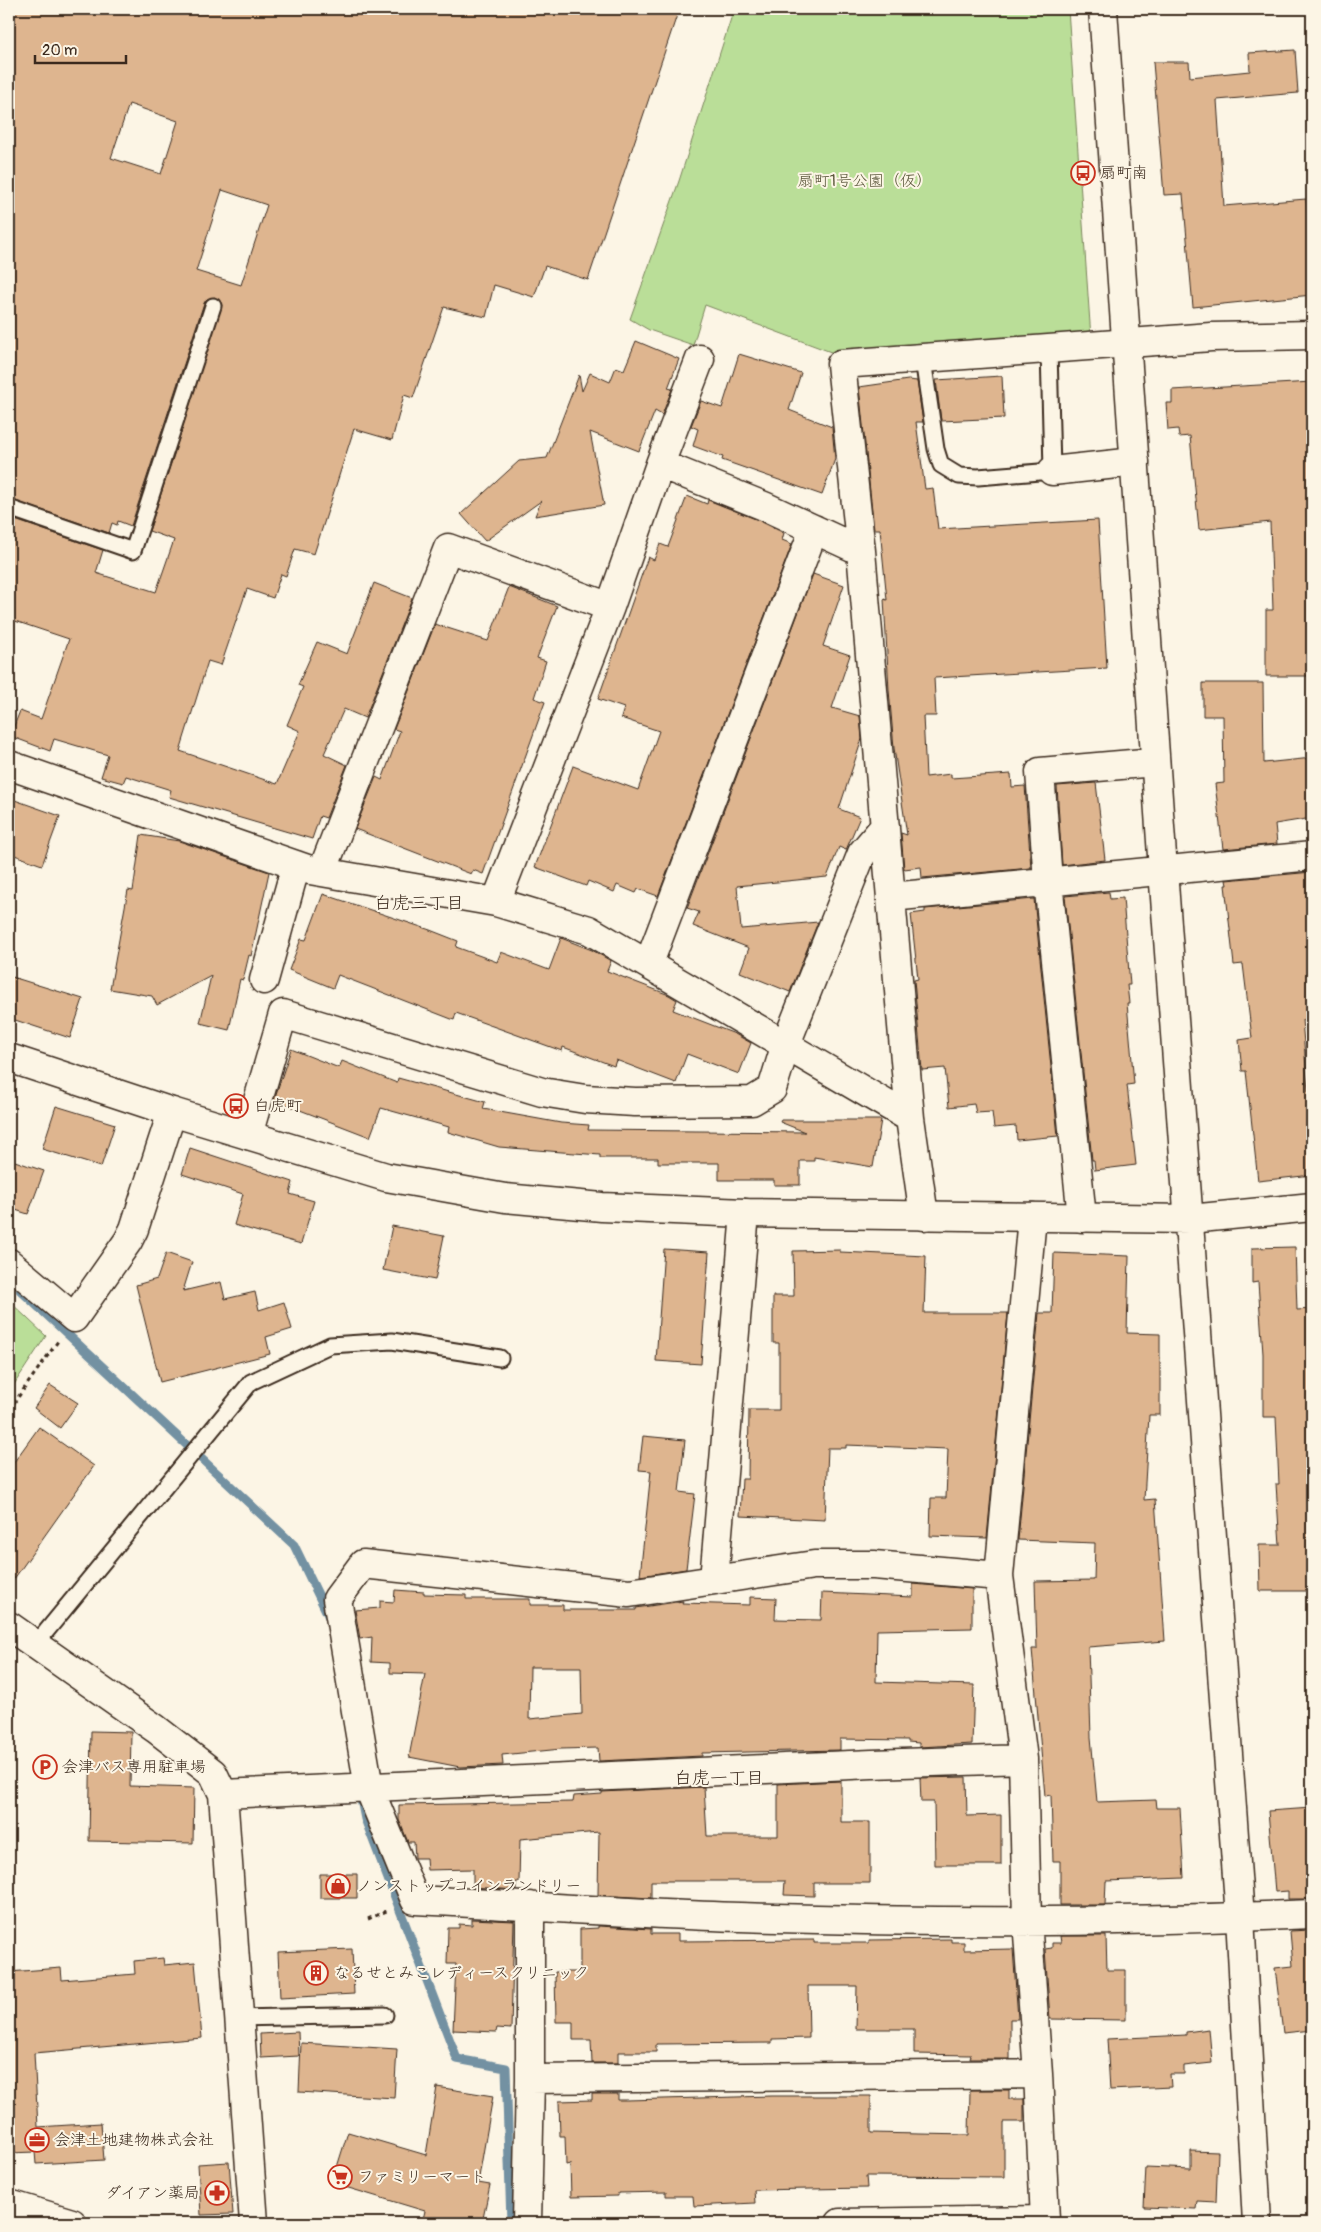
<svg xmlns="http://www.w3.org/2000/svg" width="1321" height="2232" font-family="Pangolin,'Klee One',sans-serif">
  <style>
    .green { fill: #bade98; stroke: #7a845b }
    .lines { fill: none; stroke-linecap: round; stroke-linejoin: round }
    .stream { stroke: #7391a2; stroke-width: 9 }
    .building { fill: #deb58f; stroke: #3b2a1e; fill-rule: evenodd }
    .service-casing { stroke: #3b2a1e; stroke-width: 19 }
    .minor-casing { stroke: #3b2a1e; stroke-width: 31 }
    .tertiary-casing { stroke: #3b2a1e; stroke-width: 31 }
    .path { stroke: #3b2a1e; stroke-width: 3; stroke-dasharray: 4 4; stroke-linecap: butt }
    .service { stroke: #fcf5e5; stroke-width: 15 }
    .minor { stroke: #fcf5e5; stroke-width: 28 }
    .tertiary { stroke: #fcf5e5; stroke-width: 28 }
    .labels { text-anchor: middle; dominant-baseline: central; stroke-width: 4; stroke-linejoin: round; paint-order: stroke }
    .poi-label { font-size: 16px; fill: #3b2a1e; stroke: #fcf5e5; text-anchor: start }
    .park-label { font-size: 16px; fill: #5b573c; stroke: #fcf5e5 }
    .neighbourhood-label { font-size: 18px; fill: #3b2a1e; stroke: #fcf5e5 }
  </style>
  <rect width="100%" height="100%" fill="#fcf5e5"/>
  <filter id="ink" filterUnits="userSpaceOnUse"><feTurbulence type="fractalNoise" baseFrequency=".02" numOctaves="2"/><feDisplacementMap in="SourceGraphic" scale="10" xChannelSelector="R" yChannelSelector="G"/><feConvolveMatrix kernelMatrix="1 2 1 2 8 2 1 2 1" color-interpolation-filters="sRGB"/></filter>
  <g filter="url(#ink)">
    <path class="green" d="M734,9H1068L1091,338L839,355L705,305L693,345L649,330L630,319L679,181Z
      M9,1301L46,1336L9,1392Z"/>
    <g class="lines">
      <path class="stream" d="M20,1290L294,1545L329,1617
        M361,1799L365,1819L457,2059L506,2068L511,2223"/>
    </g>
    <path class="building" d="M9,9H679L588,280L545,266L534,297L494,285L486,317L444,307L413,398L404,395L392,440L354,429L314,554L295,549L286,576L281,574L273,598L247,589L221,665L208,661L180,751L277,784L300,731L287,725L303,687L298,685L317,642L347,654L374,583L412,598L365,718L344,709L324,754L347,765L326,818L320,816L312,839L169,797L171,790L126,776L123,783L101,777L108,755L54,739L50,751L10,736L20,711L41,719L69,639L9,619V518L103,550L96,573L156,592L174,540L149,531L222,305L215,297L207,299L204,303L131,526L118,521L117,525L112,523L109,533L9,499ZM129,104L178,121L161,174L111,158ZM222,190L267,205L241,285L196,271Z
      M1295,50L1298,93L1217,100L1224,206L1306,199L1312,261V295L1193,307L1183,194L1164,195L1153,62H1189L1190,77L1250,71L1249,53Z
      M636,341L679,359L668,388L672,389L662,415L655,411L639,451L590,432L604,505L535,516L541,501L485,541L461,514L519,461L547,458L579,375L582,391L590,373L610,382L616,367L624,370Z
      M739,354L801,373L789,410L832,427L835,459L822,495L722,460L723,457L693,446L698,429L691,426L701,401L722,408Z
      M1002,376L1004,418L941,421L936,380Z
      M908,380L917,381L923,422H916L925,489L933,488L938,529L1098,520L1107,668L934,678L936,716H923L926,777L951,774V778L1011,774L1012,787L1025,786L1031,868L922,878L921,867L904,869L901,833L907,835L894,748L889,690L884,599L887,600L880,529H874L859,387Z
      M1312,382V676H1266V610H1273L1270,522L1199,530L1190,436L1179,437L1178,429L1168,430L1166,403H1172V390Z
      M687,496L707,504L708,500L758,520L784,533L782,540L792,544L658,896L638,889L636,893L617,885L614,892L588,881L586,886L535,867L573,766L638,790L659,731L621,718L624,708L598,699L648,557L654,560L660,544L668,547Z
      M813,574L844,585L823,646L850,655L832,708L860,716L862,739L839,809L860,817L846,850L839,847L827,877L737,886L741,929L818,922L790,992L740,972L749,948L693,926L699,912L687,908Z
      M509,587L557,606L537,658L546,661L534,698L545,702L483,874L473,870L471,874L355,829L376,777L382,780L400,731L394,729L435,624L488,641Z
      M1203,683H1263L1264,763L1312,758V818L1275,824L1277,844L1223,849L1215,784L1224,783L1223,716H1203Z
      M1096,783L1105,860L1062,865L1057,786Z
      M9,798L60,816L42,865L9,853Z
      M141,835L179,841L269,872L251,956L249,955L243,980L240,979L229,1030L200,1023L211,976L157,1005L152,996L110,989L128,890L133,891Z
      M1312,872V1018L1302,1020L1308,1091L1312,1090V1175L1258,1181L1246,1071H1242L1239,1040L1252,1038L1243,964L1234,965L1225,885H1227L1226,880Z
      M1109,892L1110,899L1123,898L1130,985H1127L1129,1003H1127L1134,1084L1127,1085L1136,1165L1095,1170L1094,1160H1092L1065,896Z
      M323,894L430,930L458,941L456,947L497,962L501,952L549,970L561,938L592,950L611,961L607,971L669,995L677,1000L673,1010L735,1034L751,1043L739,1074L687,1054L676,1083L616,1060L614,1066L563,1047L562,1051L456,1013L454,1020L338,975L333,988L289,970L301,939L306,940Z
      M1034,899L1058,1136L1017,1140L1016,1126L994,1128L992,1112L976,1113L974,1104L949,1107L945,1068L922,1070L914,980L918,979L911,914L925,912V909Z
      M9,976L83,999L70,1038L9,1018Z
      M291,1049L339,1068L342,1061L397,1083L398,1078L485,1102L483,1109L561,1123L589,1125L588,1130L805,1132L780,1122L781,1120H881L873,1167L814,1157V1161H800V1185H774V1180H719V1163H658V1158H600V1155L499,1147L448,1132L449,1127L381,1108L370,1137L274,1100Z
      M56,1106L115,1124L101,1167L42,1149Z
      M190,1148L293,1182L290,1194L314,1201L301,1244L234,1225L243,1194L182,1174Z
      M9,1159L44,1171L28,1214L9,1208Z
      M392,1226L444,1236L435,1280L383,1270Z
      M1295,1247L1297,1310L1312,1309V1591H1260L1259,1545H1280L1276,1484H1279L1276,1417H1263V1354L1258,1282L1252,1283V1248Z
      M664,1249L709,1252L701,1364L656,1361Z
      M840,1250V1252L926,1256L924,1313H1008L987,1538L930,1536L931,1498H946L948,1449L846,1445V1448H828L825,1520L740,1516L742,1479H748L749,1410H779V1343H773V1296H794L793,1251Z
      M166,1253L192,1262L183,1291L221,1282L225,1299L255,1292L259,1310L284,1302L292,1329L266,1337L270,1354L160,1382L136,1285L157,1279Z
      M1054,1253L1129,1256L1127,1333L1160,1334V1415H1149L1144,1500L1155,1499L1165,1641L1088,1647L1091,1737L1097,1802L1156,1800L1157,1808H1180L1184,1878L1106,1881L1105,1905H1060V1861H1053L1051,1795L1045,1796L1032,1649H1037L1035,1581L1094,1580L1095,1543L1018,1540L1039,1313H1052Z
      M50,1385L78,1403L60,1428L34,1408Z
      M39,1427L94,1466L9,1586V1469Z
      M643,1436L685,1440L679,1492L695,1494L686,1569L640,1576L651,1471L639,1470Z
      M913,1584L972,1589V1628L877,1630L876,1682L974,1685L972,1744L919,1747V1743L908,1742V1740L840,1739V1750L702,1753V1756L599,1761L598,1748L561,1749L502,1755L503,1765L460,1767L409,1757L425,1674L390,1673V1663L371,1662L372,1637L360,1639L355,1610L380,1608V1601L394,1602L395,1590L424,1592V1594L466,1595V1599H530V1605H563V1610H636V1608L683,1601L682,1603L750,1605V1597L776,1598L775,1619L821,1620L822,1593L913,1597ZM530,1667H581L582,1714L529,1719Z
      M91,1731L131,1732L130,1786L194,1788L193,1843L89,1841Z
      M966,1777L967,1816L1001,1815V1865H935L934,1802H921L920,1778Z
      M841,1781V1822H870V1883H814V1896L784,1895L785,1881H651V1898L598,1895L599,1832L520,1839L519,1882H516V1890L473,1887V1869L427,1870L426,1858H415L414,1842H408L399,1820V1805L573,1802L574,1796L602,1794V1792L704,1787L707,1836H778V1784Z
      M1312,1808V1899H1288V1891L1275,1892L1268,1811Z
      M320,1874H357V1898H320Z
      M472,1919L514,1921L511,2029L497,2028L496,2032L453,2030L456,1964H447L448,1928H459V1924L472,1925Z
      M598,1926L651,1929V1934H678V1941L814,1940V1943H869V1940L951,1939V1942H964V1950L1013,1949L1018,2019H1010V2059H970L971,2055L914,2054V2029H856L857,1986H808L809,2038L772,2039V2043L656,2044V2052H618V2063H592L591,2040H573V2022H556L555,1972H580V1929L598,1928Z
      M1312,1930V2030L1283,2033L1275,1968L1293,1966L1290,1931Z
      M1060,1936H1106L1107,1970H1126V2020L1050,2019L1045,1949L1052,1948V1943H1061Z
      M352,1949L354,1994L280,1998L278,1952Z
      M163,1958L164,1965L195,1962L202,2038L34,2053L38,2127L101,2123L104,2160L36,2164L35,2152L9,2153V1972L61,1968L62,1980L135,1974L134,1961Z
      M1209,2029L1212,2063L1184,2066V2074H1170L1171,2087L1110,2090L1107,2039L1186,2035V2032Z
      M298,2032L299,2056L261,2058L260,2034Z
      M301,2043L397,2049L394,2098L299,2092Z
      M437,2087L493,2096L478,2183L490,2185L482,2223H422L425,2211L332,2183L348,2132L426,2155Z
      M970,2090H1009V2099H1024V2122H1004V2177L866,2176L867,2188L754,2190L755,2203L694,2206L693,2196H666V2192L618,2193V2196L571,2197L570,2164L566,2165L565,2136H560L559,2101L592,2100V2094H618V2100H627L772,2096H871V2133L969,2135Z
      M1191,2151L1218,2152L1216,2202L1197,2201L1196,2209L1144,2207L1146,2167L1191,2169Z
      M229,2162L233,2214L201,2215L198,2164Z"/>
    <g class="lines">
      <g class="service-casing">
        <path id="service" d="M923,359L936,449L941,465L959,476L978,477L1052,471L1049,349
          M9,508L133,551L213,306
          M35,1645L251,1382L330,1345L392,1341L500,1358
          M239,2018L385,2015"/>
      </g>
      <g class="minor-casing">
        <path id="minor" d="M660,464L700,359
          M1052,471L1135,462
          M861,551L841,364L1211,337L1312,335
          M9,765L310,870L496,902L589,930L910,1118
          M322,872L448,548L610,607
          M891,897L1312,856
          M496,902L610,607L660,464L764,506L861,551L910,1118L924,1216
          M649,963L814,529
          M264,980L296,865
          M248,1135L283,1014L542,1092L585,1099L635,1102L752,1101L772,1089L786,1044L862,853L885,826
          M1082,1218L1048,881L1040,772L1155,762
          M1190,1219L1312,1207
          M9,1263L74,1318L128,1241L134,1229L172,1112
          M999,1576L874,1565H814L629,1593L363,1564L337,1599L369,1788L415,1900C523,1905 632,1914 740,1917C930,1923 1122,1923 1312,1914
          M714,1580L745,1213
          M9,1626L156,1729L213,1773L223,1794L254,2223
          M1023,1759L999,1576L1032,1217
          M223,1794L872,1764L1023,1759L1027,1920L1038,2074L1045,2220L840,2223
          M530,1906V2079L1038,2074
          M527,2223L530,2079"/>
      </g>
      <g class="tertiary-casing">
        <path id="tertiary" d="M1103,9L1163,870L1240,1917L1257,2223
          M9,1058L172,1112L386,1177L505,1198L602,1207L745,1213L1190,1219
          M9,2204L72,2223"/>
      </g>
      <path class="path" d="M9,1410L58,1341
        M368,1919L389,1910"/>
      <use href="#service" class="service"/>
      <use href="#minor" class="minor"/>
      <use href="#tertiary" class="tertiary"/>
    </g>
  </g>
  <defs>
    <g id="bus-ring" transform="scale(1.25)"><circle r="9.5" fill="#fcf5e5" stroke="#c8321e" stroke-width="1.5"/><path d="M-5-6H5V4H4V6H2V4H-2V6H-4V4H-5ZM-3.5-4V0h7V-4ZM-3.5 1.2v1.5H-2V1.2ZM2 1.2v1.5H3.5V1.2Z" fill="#c8321e"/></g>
    <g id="parking-ring" transform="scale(1.25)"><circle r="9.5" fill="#fcf5e5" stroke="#c8321e" stroke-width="1.5"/><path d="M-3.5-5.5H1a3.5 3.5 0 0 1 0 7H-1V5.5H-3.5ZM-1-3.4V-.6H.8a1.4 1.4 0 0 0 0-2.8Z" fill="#c8321e"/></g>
    <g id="shop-ring" transform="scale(1.25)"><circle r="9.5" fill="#fcf5e5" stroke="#c8321e" stroke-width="1.5"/><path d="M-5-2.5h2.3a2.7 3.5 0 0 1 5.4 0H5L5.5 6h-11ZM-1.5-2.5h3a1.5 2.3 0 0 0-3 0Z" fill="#c8321e"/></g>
    <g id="building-ring" transform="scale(1.25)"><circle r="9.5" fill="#fcf5e5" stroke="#c8321e" stroke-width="1.5"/><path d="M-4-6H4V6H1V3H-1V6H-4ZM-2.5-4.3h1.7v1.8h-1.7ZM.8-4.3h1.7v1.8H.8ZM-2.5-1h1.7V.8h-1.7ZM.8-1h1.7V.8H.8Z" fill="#c8321e"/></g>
    <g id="office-ring" transform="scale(1.25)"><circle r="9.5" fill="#fcf5e5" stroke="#c8321e" stroke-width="1.5"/><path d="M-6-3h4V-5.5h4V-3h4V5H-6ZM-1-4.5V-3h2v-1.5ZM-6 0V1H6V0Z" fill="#c8321e"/></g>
    <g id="supermarket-ring" transform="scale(1.25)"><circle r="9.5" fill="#fcf5e5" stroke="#c8321e" stroke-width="1.5"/><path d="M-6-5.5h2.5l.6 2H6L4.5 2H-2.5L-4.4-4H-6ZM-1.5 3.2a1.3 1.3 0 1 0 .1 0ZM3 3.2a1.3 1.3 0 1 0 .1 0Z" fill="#c8321e"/></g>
    <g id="pharmacy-ring" transform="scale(1.25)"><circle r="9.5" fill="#fcf5e5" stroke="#c8321e" stroke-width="1.5"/><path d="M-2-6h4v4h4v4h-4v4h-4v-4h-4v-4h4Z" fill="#c8321e"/></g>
  </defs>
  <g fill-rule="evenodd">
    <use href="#bus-ring" x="1083" y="173"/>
    <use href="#bus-ring" x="236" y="1106"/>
    <use href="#parking-ring" x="45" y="1767"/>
    <use href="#shop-ring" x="338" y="1886"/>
    <use href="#building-ring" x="316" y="1973"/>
    <use href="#office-ring" x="37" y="2140"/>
    <use href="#supermarket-ring" x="340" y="2177"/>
    <use href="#pharmacy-ring" x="217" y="2193"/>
  </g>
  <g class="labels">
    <g class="poi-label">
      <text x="1100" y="173">扇町南</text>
      <text x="254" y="1106">白虎町</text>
      <text x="62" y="1767">会津バス専用駐車場</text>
      <text x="356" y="1886">ノンストップコインランドリー</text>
      <text x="334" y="1973">なるせとみこレディースクリニック</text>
      <text x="54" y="2140">会津土地建物株式会社</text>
      <text x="358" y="2177">ファミリーマート</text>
      <text x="200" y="2193" text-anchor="end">ダイアン薬局</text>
    </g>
    <g class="park-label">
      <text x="865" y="181">扇町1号公園（仮）</text>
    </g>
    <g class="neighbourhood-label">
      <text x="419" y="903">白虎三丁目</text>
      <text x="719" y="1778">白虎一丁目</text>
    </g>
  </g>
  <rect width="1321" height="2232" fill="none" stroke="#fcf5e5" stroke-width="30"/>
  <rect x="15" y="15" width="1291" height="2202" fill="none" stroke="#3b2a1e" stroke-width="2" filter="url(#ink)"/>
  <path d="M35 55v8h91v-8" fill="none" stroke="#3b2a1e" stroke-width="2.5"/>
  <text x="42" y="55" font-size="15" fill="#3b2a1e" stroke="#fcf5e5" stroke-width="4" paint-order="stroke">20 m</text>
</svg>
